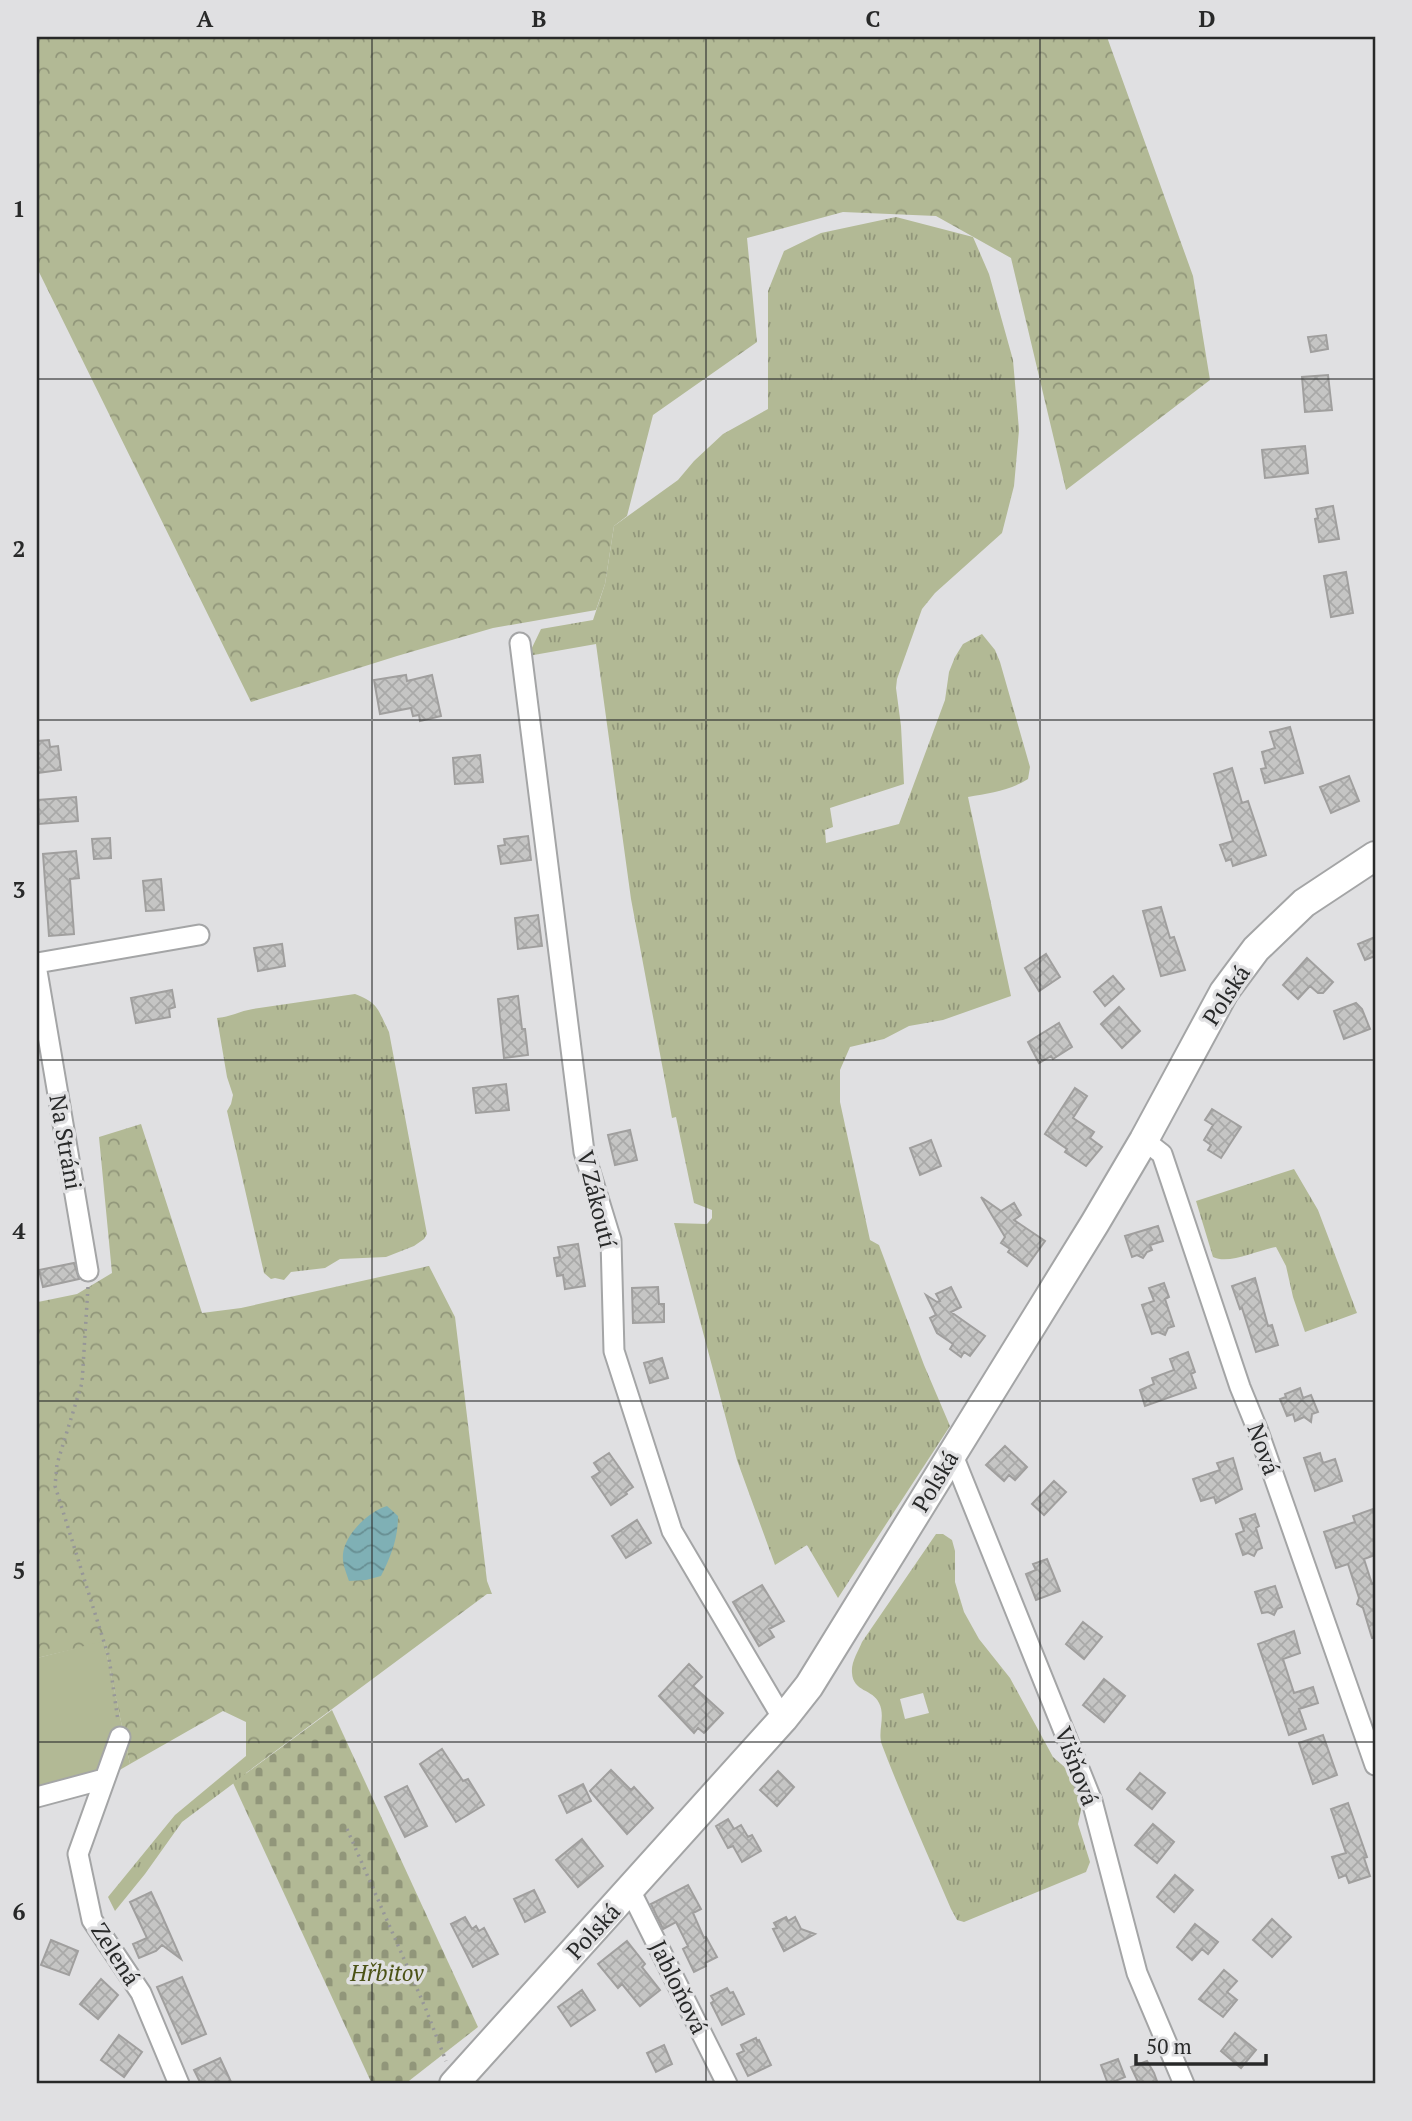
<svg xmlns="http://www.w3.org/2000/svg" width="1412" height="2121" font-family="'PT Serif',serif">
  <style>
    .grass { fill: url(#grass-tufts); fill-rule: evenodd }
    .forest { fill: url(#forest-crowns) }
    .cemetery { fill: url(#cemetery-stones) }
    .garden { fill: #b2b995 }
    .water { fill: url(#water-waves) }
    .building { fill: url(#building-cross-hatch); stroke: #a09f9e; stroke-width: 2 }
    .lines { fill: none; stroke-linecap: round; stroke-linejoin: round }
    .street-casing { stroke: #a4a5a6; stroke-width: 23 }
    .secondary-casing { stroke: #a4a5a6; stroke-width: 32 }
    .path { stroke: #979798; stroke-width: 3.5; stroke-dasharray: 2 5; stroke-linecap: butt }
    .street { stroke: #fff; stroke-width: 19 }
    .secondary { stroke: #fff; stroke-width: 28 }
    .grid { fill: none; stroke: #282929; stroke-width: 2; stroke-opacity: 0.55 }
    .labels { text-anchor: middle; dominant-baseline: central; stroke-width: 7; stroke-linejoin: round; paint-order: stroke }
    .street-label { font-size: 23px; fill: #282929; stroke: #e0e0e2 }
    .park-label { font-size: 23px; font-style: italic; fill: #4b5216; stroke: #e0e0e2 }
    .neatline { fill: none; stroke: #282929; stroke-width: 2.5 }
    .grid-label { font-size: 23px; text-anchor: middle; font-weight: bold; fill: #282929 }
  </style>
  <defs>
    <pattern id="grass-tufts" width="24" height="20" patternUnits="userSpaceOnUse" patternTransform="scale(1.75)"><rect width="24" height="20" fill="#b2b995"/><path d="M3 7l-1-3M5 7V3M7 7l1-3M15 17l-1-3M17 17v-4M19 17l1-3" fill="none" stroke="#91967a"/></pattern>
    <pattern id="forest-crowns" width="20" height="18" patternUnits="userSpaceOnUse" patternTransform="scale(1.75)"><rect width="20" height="18" fill="#b2b995"/><path d="M2 6a3 3 0 1 1 6 0M12 15a3 3 0 1 1 6 0" fill="none" stroke="#91967a"/></pattern>
    <pattern id="cemetery-stones" width="16" height="16" patternUnits="userSpaceOnUse" patternTransform="scale(1.75)"><rect width="16" height="16" fill="#b2b995"/><path d="M2 7V4a2 2 0 0 1 4 0v3zM10 15v-3a2 2 0 0 1 4 0v3z" fill="#91967a"/></pattern>
    <pattern id="water-waves" width="16" height="10" patternUnits="userSpaceOnUse" patternTransform="scale(1.75)"><rect width="16" height="10" fill="#7fb0b5"/><path d="M0 5q4-4 8 0t8 0" fill="none" stroke="#688f93"/></pattern>
    <pattern id="building-cross-hatch" width="8" height="8" patternUnits="userSpaceOnUse" patternTransform="scale(1.75)"><rect width="8" height="8" fill="#c5c5c4"/><path d="M0 0l8 8M0 8l8-8" fill="none" stroke="#a9a9a8"/></pattern>
  </defs>
  <rect width="100%" height="100%" fill="#e0e0e2"/>
  <path class="grass" d="M896,217L973,237L989,274L1013,360L1019,430L1014,486L1002,533L935,593L922,609L897,679L896,688L901,726L904,784L830,808L833,827L825,830L826,843L899,824L945,700L949,672L955,657L963,644L982,634L995,650L1000,662L1030,767L1028,779C1009,791 990,793 968,797L1011,996L943,1020L909,1026L884,1039L850,1047L840,1070V1102L870,1240L879,1245L924,1365L950,1426L838,1598L807,1545L775,1565L737,1460L674,1223L707,1224L712,1218V1210L694,1203L676,1117L672,1118L631,899L596,644L528,656L541,629L593,620L605,584L614,526L678,480L694,461L723,434L768,409V291L784,251L821,233Z
    M355,994C379,1003 378,1010 389,1032L427,1234L424,1239L414,1246L386,1257L340,1259L325,1268L291,1272L284,1280L275,1278L271,1279L264,1273L227,1111L231,1104L233,1095L227,1077L217,1018C230,1017 240,1011 253,1009Z
    M1294,1169L1318,1210L1357,1313L1305,1332L1293,1297L1286,1266L1276,1247C1258,1250 1229,1265 1213,1257L1196,1201Z
    M936,1534H943L952,1540L955,1551V1582L964,1612L979,1639L1010,1678L1053,1757L1076,1777L1081,1791V1810L1078,1824L1090,1862L1086,1872L964,1922L957,1920L951,1909C928,1855 903,1800 882,1745C877,1732 886,1716 879,1703C873,1689 853,1692 852,1673C851,1662 858,1652 862,1642ZM923,1693L929,1713L905,1719L900,1699Z
    M246,1756V1774L182,1822L145,1874L115,1911L108,1897L175,1815Z"/>
  <path class="forest" d="M37,37H1107L1193,276L1210,380L1066,490L1011,258L936,216L843,212L747,238L757,342L653,415L627,516L614,526L605,584L596,610L493,628L397,656L251,702L37,268Z
    M141,1124L202,1313L241,1308L429,1266L455,1317L487,1581L492,1594H487L246,1773V1722L223,1711L130,1764L104,1642L37,1658V1301L38,1302L77,1294L112,1273L99,1137Z"/>
  <path class="cemetery" d="M332,1710L478,2027L405,2084H372L233,1783Z"/>
  <path class="garden" d="M104,1641L130,1764L111,1775L37,1790V1658Z"/>
  <path class="water" d="M387,1506L398,1516C398,1539 391,1556 381,1576L366,1580L349,1581C346,1572 342,1563 343,1554C345,1534 369,1511 387,1506Z"/>
  <path class="building" d="M1326,335L1328,349L1311,352L1308,337Z
    M1328,375L1332,410L1305,412L1302,377Z
    M1305,446L1308,473L1265,478L1262,450Z
    M1333,506L1339,539L1319,542L1315,519L1318,518L1316,509Z
    M1346,572L1353,613L1331,617L1324,576Z
    M406,675L407,681L432,675L441,716L420,721L419,715L413,716L411,708L380,714L374,680Z
    M1290,727L1303,773L1265,783L1261,769L1266,768L1262,752L1275,748L1270,732Z
    M49,740L50,747L58,746L61,770L37,773V741Z
    M480,755L483,782L455,784L453,758Z
    M1232,768L1242,803L1248,801L1266,855L1233,866L1231,859L1226,861L1220,845L1233,841L1214,774Z
    M1349,776L1359,801L1331,813L1320,787Z
    M76,797L78,821L39,824L38,800Z
    M528,836L531,860L501,864L498,846L505,845L504,839Z
    M110,838L111,858L94,859L92,839Z
    M76,851L79,878L70,879L74,934L49,936L43,854Z
    M161,879L164,910L146,911L143,881Z
    M1161,907L1170,938L1174,937L1185,970L1161,976L1143,911Z
    M538,915L542,946L518,949L515,918Z
    M1375,937V956L1365,960L1358,944Z
    M282,944L285,966L258,971L254,948Z
    M1046,954L1060,977L1039,991L1025,968Z
    M1307,958L1333,982L1323,993H1318L1310,986L1298,999L1283,985Z
    M1113,976L1124,989L1105,1006L1094,992Z
    M172,990L175,1007L169,1009L170,1017L136,1023L131,998Z
    M518,996L522,1029H525L528,1055L504,1058L498,999Z
    M1356,1003L1362,1009L1370,1029L1344,1039L1334,1011Z
    M1119,1007L1140,1031L1122,1048L1101,1024Z
    M1059,1023L1072,1047L1053,1059L1051,1056L1039,1063L1028,1042Z
    M506,1084L509,1110L476,1113L473,1088Z
    M1075,1088L1087,1096L1073,1118L1094,1132L1090,1138L1102,1147L1086,1166L1065,1152L1067,1149L1045,1134Z
    M1212,1109L1241,1127L1221,1158L1208,1150L1211,1145L1204,1140L1213,1125L1205,1120Z
    M630,1130L637,1160L615,1165L608,1135Z
    M931,1140L941,1166L920,1175L910,1148Z
    M981,1197L1001,1211L1014,1203L1021,1215L1014,1220L1045,1241L1027,1266L1008,1252L1010,1249L1001,1243L1005,1237Z
    M1158,1226L1163,1241L1150,1245L1152,1250L1147,1252L1143,1258L1137,1255L1132,1257L1125,1236Z
    M578,1244L585,1286L565,1289L563,1275L557,1276L554,1258L560,1257L558,1247Z
    M74,1263L79,1279L43,1287L39,1270Z
    M1255,1278L1268,1326L1272,1325L1278,1345L1256,1352L1242,1308L1240,1309L1232,1286Z
    M1164,1283L1169,1297L1165,1299L1174,1326L1168,1328L1165,1335L1158,1332L1152,1334L1142,1305L1154,1301L1149,1288Z
    M658,1287L659,1304H664V1322L633,1323L632,1288Z
    M951,1287L961,1307L951,1312L985,1336L970,1356L964,1352L961,1357L950,1349L953,1344L937,1333L930,1318L936,1315L926,1295L937,1302L940,1301L936,1294Z
    M1188,1352L1195,1372L1191,1374L1196,1388L1145,1406L1140,1390L1154,1384L1152,1378L1174,1370L1170,1359Z
    M662,1358L668,1378L650,1383L644,1363Z
    M1300,1388L1303,1398L1311,1395L1318,1412L1312,1414L1311,1422L1304,1417L1295,1421L1293,1414L1287,1416L1280,1399L1286,1397L1285,1394Z
    M1005,1446L1027,1467L1015,1480L1009,1475L1004,1481L986,1465Z
    M609,1453L633,1487L626,1492L627,1494L611,1505L592,1477L600,1472L594,1463Z
    M1320,1453L1323,1463L1335,1459L1342,1481L1315,1491L1304,1458Z
    M1233,1458L1242,1489L1216,1503L1214,1497L1201,1501L1193,1479L1220,1470L1217,1463Z
    M1054,1481L1066,1492L1044,1515L1032,1504Z
    M1373,1509L1375,1517V1555L1364,1559L1372,1584L1375,1583V1638H1372L1363,1608L1357,1604L1359,1598L1348,1564L1336,1568L1324,1532L1355,1522L1353,1516Z
    M1255,1514L1259,1526L1256,1528L1262,1548L1257,1550L1254,1556L1248,1553L1243,1555L1236,1534L1244,1531L1240,1519Z
    M637,1520L651,1543L626,1558L612,1536Z
    M1047,1559L1060,1591L1036,1600L1026,1574L1036,1570L1033,1564Z
    M762,1585L784,1621L769,1629L774,1637L759,1646L733,1602Z
    M1275,1586L1282,1607L1277,1609L1274,1615L1268,1612L1262,1613L1255,1592Z
    M1083,1622L1102,1637L1084,1659L1066,1644Z
    M1294,1631L1300,1653L1283,1659L1294,1693L1313,1687L1318,1703L1299,1709L1306,1729L1289,1735L1258,1644Z
    M689,1664L702,1677L693,1686L723,1713L704,1733L698,1728L694,1733L659,1696Z
    M1104,1679L1125,1696L1104,1722L1083,1705Z
    M1323,1735L1337,1775L1313,1784L1299,1743Z
    M442,1749L463,1781L468,1779L484,1805L456,1822L420,1764Z
    M611,1770L631,1790L634,1787L653,1808L627,1834L590,1791Z
    M778,1771L794,1787L777,1806L760,1790Z
    M1140,1773L1165,1793L1152,1809L1127,1789Z
    M583,1784L591,1801L567,1813L559,1796Z
    M407,1786L427,1826L405,1837L385,1797Z
    M1348,1803L1367,1857L1364,1858L1370,1876L1349,1883L1346,1875L1339,1878L1332,1857L1346,1853L1331,1809Z
    M728,1819L734,1829L741,1825L748,1837L752,1835L761,1851L742,1862L733,1846L728,1848L716,1826Z
    M1153,1824L1174,1842L1157,1863L1135,1845Z
    M582,1839L603,1866L578,1887L556,1860Z
    M1175,1875L1193,1890L1174,1912L1157,1897Z
    M688,1885L701,1909L693,1913L704,1938L706,1937L717,1957L705,1963L706,1966L694,1972L683,1949L688,1946L676,1922L663,1929L651,1904Z
    M534,1890L545,1912L525,1922L514,1899Z
    M151,1892L159,1909L181,1959L162,1945L156,1951L139,1958L133,1944L147,1938L130,1902Z
    M465,1917L472,1929L476,1926L479,1931L484,1928L498,1954L473,1967L451,1924Z
    M786,1917L788,1921L795,1917L801,1929L815,1934L784,1951L773,1929L777,1928L774,1923Z
    M1272,1919L1291,1937L1272,1957L1253,1940Z
    M1195,1924L1218,1942L1208,1954L1202,1949L1192,1960L1177,1947Z
    M51,1940L78,1951L69,1975L41,1965Z
    M627,1941L645,1964L642,1967L660,1990L640,2006L622,1984L618,1988L598,1964Z
    M1224,1970L1237,1981L1227,1992L1237,2000L1223,2017L1199,1999Z
    M182,1977L206,2034L182,2044L157,1987Z
    M101,1979L118,1995L98,2019L80,2004Z
    M727,1988L730,1993L733,1992L744,2014L722,2025L711,2003L714,2001L711,1996Z
    M582,1990L595,2010L571,2026L558,2007Z
    M1235,2033L1256,2050L1241,2068L1221,2051Z
    M119,2035L142,2052L124,2077L101,2060Z
    M756,2038L757,2041L759,2040L771,2065L748,2076L737,2054L744,2051L741,2045Z
    M664,2045L672,2064L656,2072L647,2053Z
    M220,2058L232,2084H201L194,2070Z
    M1118,2059L1125,2077L1108,2084L1101,2065Z
    M1147,2061L1154,2073L1158,2084H1139L1131,2067Z"/>
  <g class="lines">
    <g class="street-casing">
      <path id="street" d="M520,643L584,1152L611,1240L614,1351L672,1531L783,1719
        M37,963L199,935
        M37,971L88,1271
        M1144,1140L1162,1154L1240,1387L1258,1431L1375,1765
        M952,1453L1092,1801L1137,1973L1184,2084
        M120,1737L78,1854L92,1920L141,1993L179,2084
        M37,1797L104,1779
        M630,1890L727,2084"/>
    </g>
    <g class="secondary-casing">
      <path id="secondary" d="M454,2084L783,1719L809,1686L1095,1223L1144,1140L1224,992L1256,949L1304,903L1375,856"/>
    </g>
    <path class="path" d="M88,1287L82,1383L57,1464L55,1486L109,1658L118,1721
      M347,1829L425,2007L446,2061"/>
    <use href="#street" class="street"/>
    <use href="#secondary" class="secondary"/>
  </g>
  <path class="grid" d="M372,37V2084M706,37V2084M1040,37V2084M37,379H1375M37,720H1375M37,1060H1375M37,1401H1375M37,1742H1375"/>
  <g class="labels">
    <g class="street-label">
      <text transform="translate(1226 995) rotate(-57)">Polská</text>
      <text transform="translate(66 1142) rotate(80)">Na Stráni</text>
      <text transform="translate(597 1199) rotate(76)">V Zákoutí</text>
      <text transform="translate(1264 1449) rotate(70)">Nová</text>
      <text transform="translate(935 1481) rotate(-59)">Polská</text>
      <text transform="translate(1077 1766) rotate(69)">Višňová</text>
      <text transform="translate(593 1931) rotate(-47)">Polská</text>
      <text transform="translate(116 1954) rotate(57)">Zelená</text>
      <text transform="translate(679 1987) rotate(64)">Jabloňová</text>
    </g>
    <g class="park-label">
      <text x="387" y="1972">Hřbitov</text>
    </g>
  </g>
  <rect width="1412" height="2121" fill="none" stroke="#e0e0e2" stroke-width="77"/>
  <path d="M1136 2054v10h130v-10" fill="none" stroke="#282929" stroke-width="3.5"/>
  <text x="1146" y="2054" font-size="21" fill="#282929" stroke="#e0e0e2" stroke-width="5" paint-order="stroke">50 m</text>
  <rect x="38" y="38" width="1336" height="2044" class="neatline"/>
  <g class="grid-label">
    <text x="205" y="27">A</text>
    <text x="539" y="27">B</text>
    <text x="873" y="27">C</text>
    <text x="1207" y="27">D</text>
    <text x="19" y="217">1</text>
    <text x="19" y="557">2</text>
    <text x="19" y="898">3</text>
    <text x="19" y="1239">4</text>
    <text x="19" y="1579">5</text>
    <text x="19" y="1920">6</text>
  </g>
</svg>
